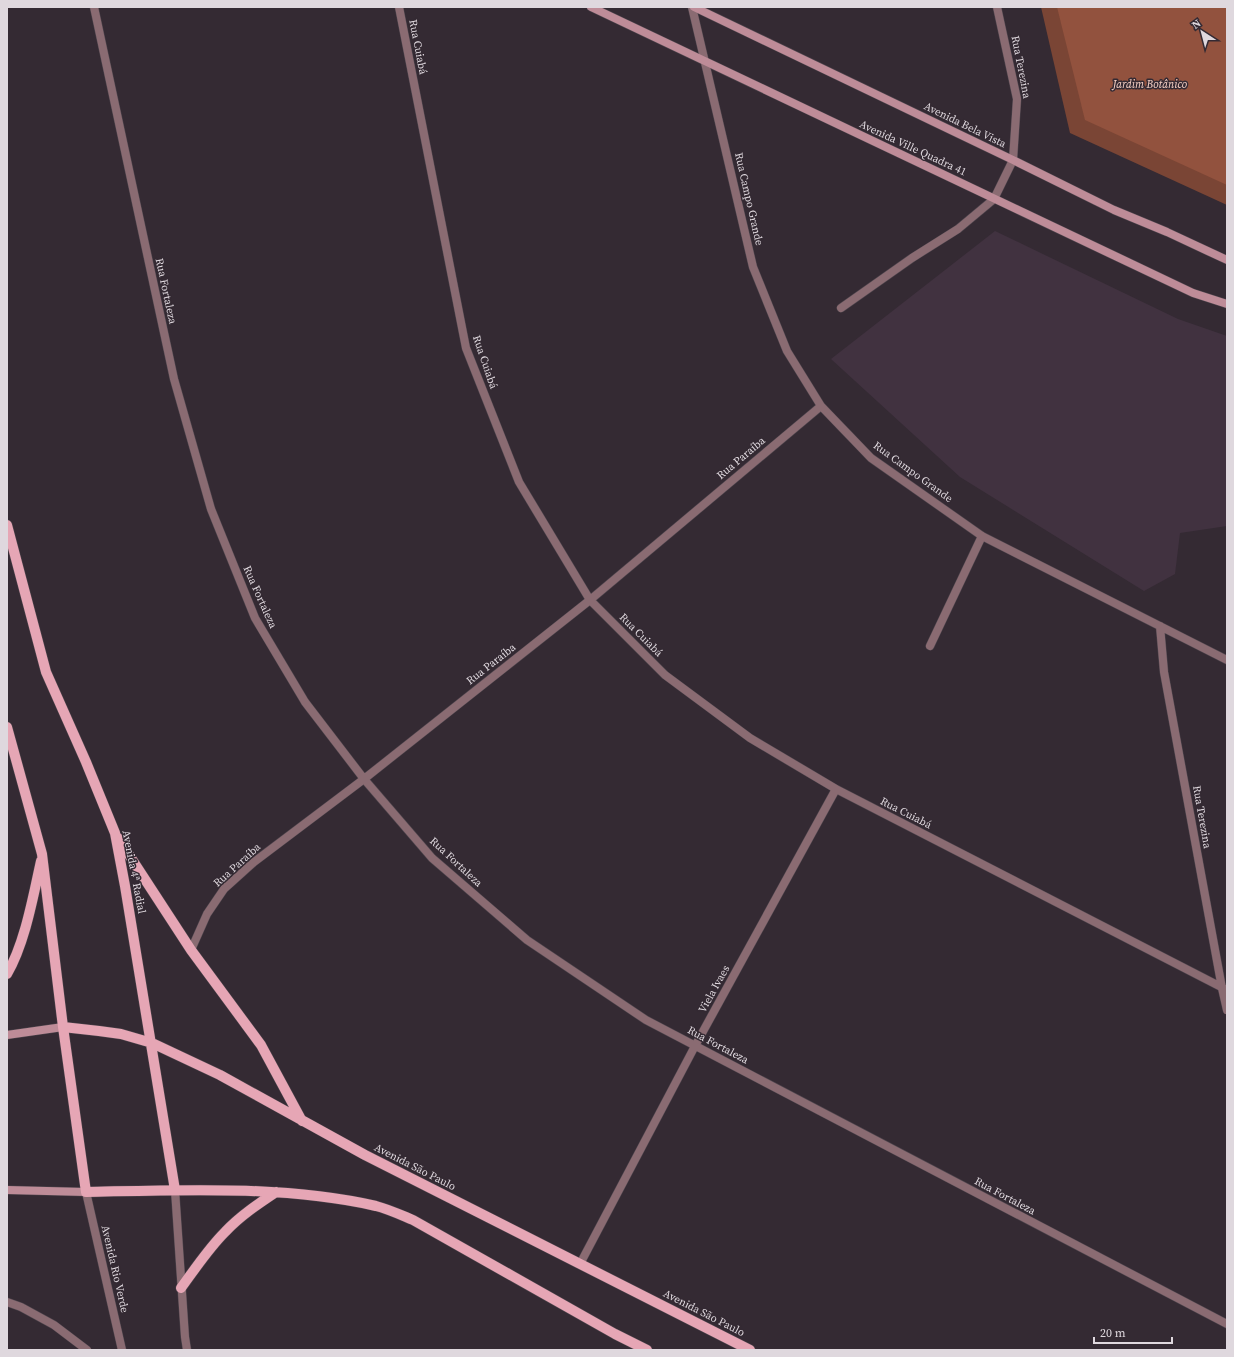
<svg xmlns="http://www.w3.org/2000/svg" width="1234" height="1357" font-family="'Source Serif 4',serif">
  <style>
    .built { fill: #413240 }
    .green { fill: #7a4535 }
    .forest { fill: #92523e }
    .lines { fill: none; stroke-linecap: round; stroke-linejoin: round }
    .service-casing { stroke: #4f464e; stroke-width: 9 }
    .minor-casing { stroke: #4f464e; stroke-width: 9 }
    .tertiary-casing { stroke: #4f464e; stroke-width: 9 }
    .secondary-casing { stroke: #4f464e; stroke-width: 9 }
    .primary-casing { stroke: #4f464e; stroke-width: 11 }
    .service { stroke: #8a6b72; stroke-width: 8 }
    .minor { stroke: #8a6b72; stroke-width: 8 }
    .tertiary { stroke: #8a6b72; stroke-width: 8 }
    .secondary { stroke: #be8c98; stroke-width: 8 }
    .primary { stroke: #e6a6b5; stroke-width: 10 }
    .labels { text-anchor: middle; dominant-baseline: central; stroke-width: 3; stroke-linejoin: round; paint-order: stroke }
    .street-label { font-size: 11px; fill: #dfd8de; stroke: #342a33 }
    .park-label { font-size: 11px; font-style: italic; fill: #fdd5c8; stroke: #342a33 }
  </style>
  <rect width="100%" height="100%" fill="#342a33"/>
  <path class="built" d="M995,231L1178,319L1227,336V526L1180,533L1175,574L1144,591L960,477L831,359Z"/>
  <path class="green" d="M1041,7H1227V205L1070,133Z"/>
  <path class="forest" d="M1057,7H1227V185L1085,120Z"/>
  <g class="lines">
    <g class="service-casing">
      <path id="service" d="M841,308L912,258L958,229L994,199
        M930,646L982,536
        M7,1302L21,1307L54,1325L87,1350"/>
    </g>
    <g class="minor-casing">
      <path id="minor" d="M94,7L174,379L211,509L255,618L305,702L364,779L432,858L527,940L646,1020L1227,1324
        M399,7L466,348L519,482L590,600L665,675L750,738L836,789L1227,990
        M692,7L753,267L787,351L821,406L871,458L982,536L1227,660
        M994,199L1013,160L1017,99L997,7
        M1160,626L1164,672L1222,988L1227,1010
        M191,950L207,914L224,889L254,862L364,779L590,600L821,406
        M580,1264L695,1046L836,789"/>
    </g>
    <g class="tertiary-casing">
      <path id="tertiary" d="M175,1190L185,1337L187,1350
        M86,1192L122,1350"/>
    </g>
    <g class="secondary-casing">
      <path id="secondary" d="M591,7L1193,293L1227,304
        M694,7L1013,160L1114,210L1167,232L1227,260
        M7,1035L63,1027
        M7,1190L86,1192"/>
    </g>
    <g class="primary-casing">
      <path id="primary" d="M7,525L46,672L86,762L115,833L125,886L175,1190
        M7,727L42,854L63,1027L86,1192C180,1190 283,1185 376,1206C388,1209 401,1215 413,1220L615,1334L647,1350
        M118,838L191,950L261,1045L302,1121
        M7,974C25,943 33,897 41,861
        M63,1027L99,1031L121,1034L152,1043L220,1075L365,1155L750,1350
        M181,1288C195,1269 208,1249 225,1232C240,1216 258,1204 276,1192"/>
    </g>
    <use href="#service" class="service"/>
    <use href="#minor" class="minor"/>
    <use href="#tertiary" class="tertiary"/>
    <use href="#secondary" class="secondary"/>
    <use href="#primary" class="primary"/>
  </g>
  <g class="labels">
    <g class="street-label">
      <text transform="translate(418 47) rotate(79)">Rua Cuiabá</text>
      <text transform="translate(1021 67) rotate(79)">Rua Terezina</text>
      <text transform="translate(965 125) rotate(26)">Avenida Bela Vista</text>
      <text transform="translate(913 148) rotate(25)">Avenida Ville Quadra 41</text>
      <text transform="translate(749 199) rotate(77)">Rua Campo Grande</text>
      <text transform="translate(166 291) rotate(78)">Rua Fortaleza</text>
      <text transform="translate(485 362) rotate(71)">Rua Cuiabá</text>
      <text transform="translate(741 458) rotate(-40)">Rua Paraíba</text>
      <text transform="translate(913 472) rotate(36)">Rua Campo Grande</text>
      <text transform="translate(260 597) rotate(66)">Rua Fortaleza</text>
      <text transform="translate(641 635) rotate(45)">Rua Cuiabá</text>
      <text transform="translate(491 664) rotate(-38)">Rua Paraíba</text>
      <text transform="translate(906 813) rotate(27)">Rua Cuiabá</text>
      <text transform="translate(1202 817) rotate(80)">Rua Terezina</text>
      <text transform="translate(456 862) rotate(43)">Rua Fortaleza</text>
      <text transform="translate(237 865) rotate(-42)">Rua Paraíba</text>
      <text transform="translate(134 872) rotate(79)">Avenida 4ª Radial</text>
      <text transform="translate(714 989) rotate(-61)">Viela Ivaes</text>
      <text transform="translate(718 1045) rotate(28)">Rua Fortaleza</text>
      <text transform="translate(415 1167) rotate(27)">Avenida São Paulo</text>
      <text transform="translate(1005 1196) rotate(28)">Rua Fortaleza</text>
      <text transform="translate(115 1269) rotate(77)">Avenida Rio Verde</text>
      <text transform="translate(704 1313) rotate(27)">Avenida São Paulo</text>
    </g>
    <g class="park-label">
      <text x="1150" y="84">Jardim Botânico</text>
    </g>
  </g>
  <rect width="1234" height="1357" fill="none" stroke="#dfd8de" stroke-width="16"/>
  <g transform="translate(1202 32) rotate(324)" stroke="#342a33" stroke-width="3" paint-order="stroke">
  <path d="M0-3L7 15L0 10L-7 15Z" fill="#dfd8de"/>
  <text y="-6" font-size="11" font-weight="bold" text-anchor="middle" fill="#dfd8de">N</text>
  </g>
  <path d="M1094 1337v6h78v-6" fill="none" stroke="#dfd8de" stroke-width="2"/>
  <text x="1100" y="1337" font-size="12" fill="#dfd8de" stroke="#342a33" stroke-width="3" paint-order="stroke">20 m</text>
</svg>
